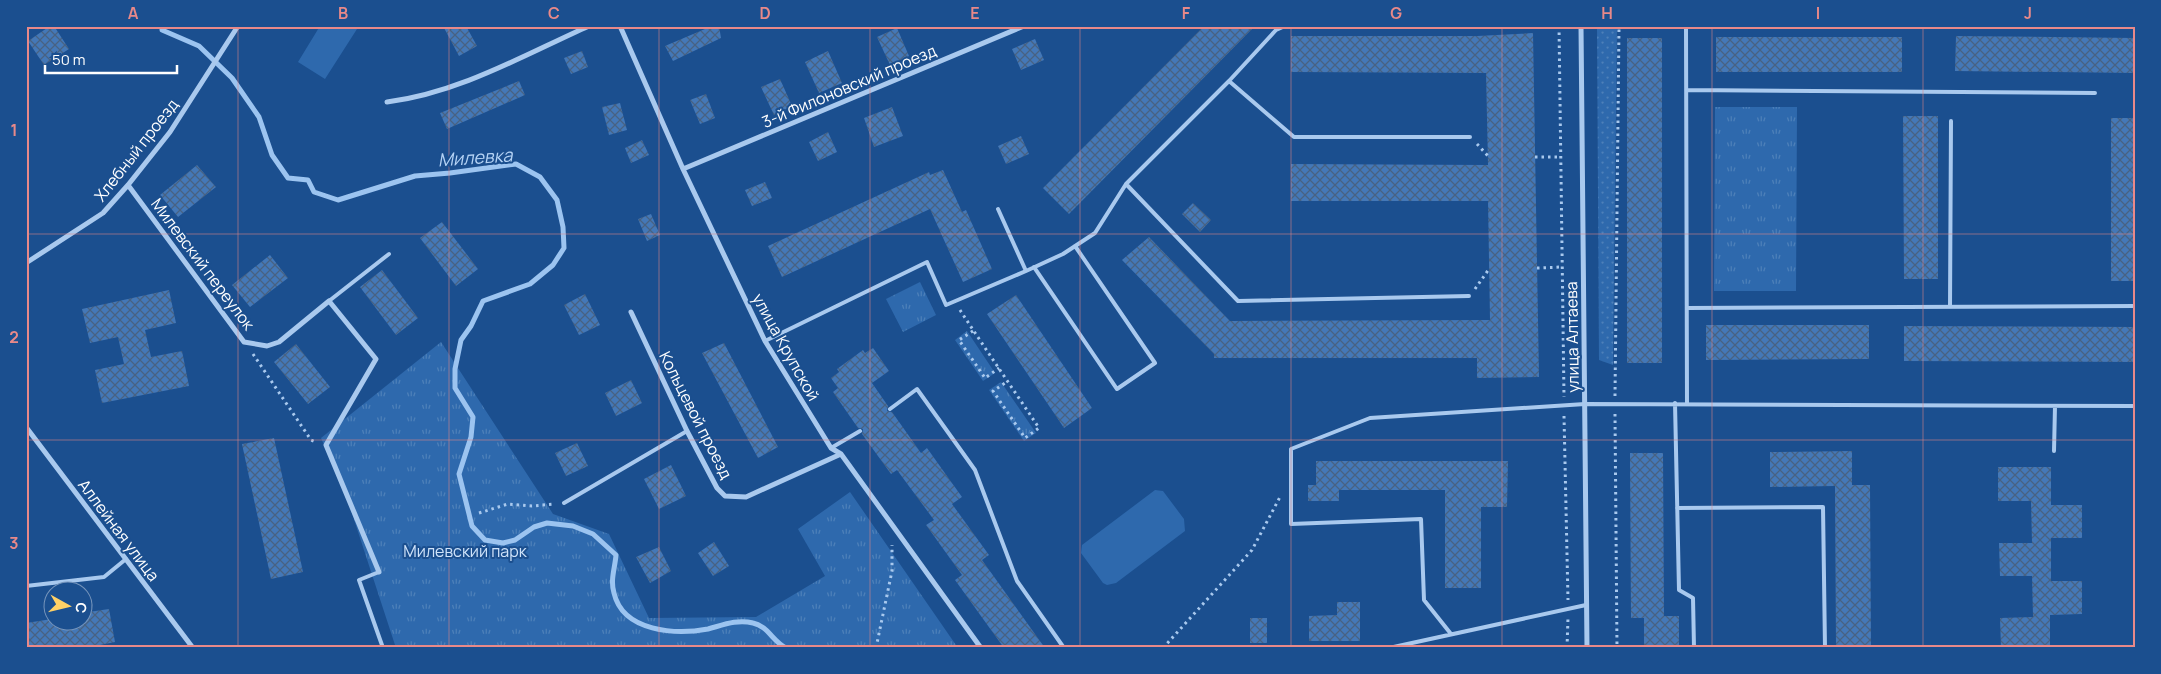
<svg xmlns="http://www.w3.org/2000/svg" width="2161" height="674" font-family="Manrope,sans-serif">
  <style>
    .grass { fill: url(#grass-dots) }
    .park { fill: url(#park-tufts) }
    .pitch { fill: #2e69ad }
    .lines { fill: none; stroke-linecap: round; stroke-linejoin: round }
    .stream { stroke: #9cc4f0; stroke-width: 5 }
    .building { fill: url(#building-cross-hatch) }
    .path { stroke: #a9c9ee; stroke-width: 3; stroke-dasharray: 2.5 4; stroke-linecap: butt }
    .lane { stroke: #a9c9ee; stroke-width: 4 }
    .street { stroke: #a9c9ee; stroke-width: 5 }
    .grid { fill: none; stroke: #e88989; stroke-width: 1; stroke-opacity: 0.55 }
    .labels { text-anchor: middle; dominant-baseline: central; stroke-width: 4; stroke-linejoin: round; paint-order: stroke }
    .street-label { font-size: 16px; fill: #fff; stroke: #1b4f8f }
    .park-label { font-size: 16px; fill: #cfe3fa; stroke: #1b4f8f }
    .water-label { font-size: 18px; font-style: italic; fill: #b5d3f5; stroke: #1b4f8f }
    .neatline { fill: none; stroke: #e88989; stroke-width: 2 }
    .grid-label { font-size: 16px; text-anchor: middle; font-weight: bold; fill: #e88989 }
  </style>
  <defs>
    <pattern id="grass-dots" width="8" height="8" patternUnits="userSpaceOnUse" patternTransform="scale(1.25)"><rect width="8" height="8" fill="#2e69ad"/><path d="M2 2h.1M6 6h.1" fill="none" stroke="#4d80b9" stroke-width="1.8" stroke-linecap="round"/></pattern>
    <pattern id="park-tufts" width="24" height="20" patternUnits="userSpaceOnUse" patternTransform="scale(1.25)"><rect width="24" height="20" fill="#2e69ad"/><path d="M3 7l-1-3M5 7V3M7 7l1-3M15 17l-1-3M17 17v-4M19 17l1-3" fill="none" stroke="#4d80b9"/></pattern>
    <pattern id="building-cross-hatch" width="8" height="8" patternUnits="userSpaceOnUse" patternTransform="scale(1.25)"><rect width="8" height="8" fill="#4478b7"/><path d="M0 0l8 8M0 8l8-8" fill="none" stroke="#486282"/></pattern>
  </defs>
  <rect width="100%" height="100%" fill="#1b4f8f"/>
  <path class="grass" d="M1597,26H1617L1613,365L1599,360Z"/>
  <path class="park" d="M1715,107H1797L1796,291H1714Z
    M920,282L936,315L903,332L886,299Z
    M967,331L995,373L983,381L955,340Z
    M441,342L553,514L609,534L649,618L756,617L825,576L798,529L850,492L958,648H396L346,495L321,438Z
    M1001,382L1036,433L1024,441L989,390Z"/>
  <path class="pitch" d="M320,26H354L357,29L325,79L298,62Z
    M1155,490L1163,491L1184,519L1185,531L1116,583L1107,585L1103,583L1081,553L1082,545Z"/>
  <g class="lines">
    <path class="stream" d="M162,26V30L199,46L232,78L259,117L272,155L288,178L308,180L314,192L338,200L415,176L450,173L516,164L540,177L557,200L563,227L564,248L553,265L530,284L483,301L471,326L461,340L455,369V388L473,417L471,437L459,474L472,526L485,540L503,543L515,540L534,527L547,523L573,526L593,534L616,555C615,568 610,580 614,593C623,632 676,635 708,629C723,625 737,619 753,623C768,626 773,642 786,648"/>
  </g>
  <path class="building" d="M50,26H54L69,49L44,65L28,41Z
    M443,26H466L477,46L459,56Z
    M712,26H719L721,38L673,61L665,46Z
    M1204,26H1255L1069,214L1043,188Z
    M897,28L909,56L890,65L877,37Z
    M1533,33L1539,377L1477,378V358H1214V354L1122,260L1149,237L1230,321L1490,320L1488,201H1291V164L1488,165L1486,73L1291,72V36H1477Z
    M1956,36L2135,38V73L1955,71Z
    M1716,37H1902V72H1716Z
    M1627,38H1662V363H1627Z
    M1035,39L1044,60L1021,70L1012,49Z
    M582,51L588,67L571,74L564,58Z
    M828,51L842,83L819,93L805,62Z
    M780,79L792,106L774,115L761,87Z
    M519,81L525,95L447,129L440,113Z
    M706,94L715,118L700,124L690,100Z
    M620,103L627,130L609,135L602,107Z
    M892,107L903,136L874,147L864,118Z
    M1903,116H1938V279H1904Z
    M2111,118H2135V281H2111Z
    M828,132L837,152L818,161L809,142Z
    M1021,136L1029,154L1006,164L998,146Z
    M642,140L649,155L631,163L625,148Z
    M197,165L216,187L178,217L160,195Z
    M943,170L962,212L966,210L992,269L963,282L930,209L782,277L768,246L929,172L930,175Z
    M765,182L772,198L752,206L745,190Z
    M1193,203L1211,220L1200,232L1182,214Z
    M651,214L660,235L647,241L638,219Z
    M442,222L478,269L456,286L420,238Z
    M270,255L288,278L250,307L232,285Z
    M382,270L418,318L396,335L360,287Z
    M169,290L176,323L145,330L151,357L182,351L189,386L102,403L95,370L124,364L118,337L90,343L82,309Z
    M585,294L600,325L579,335L564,305Z
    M1016,295L1092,408L1064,428L987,314Z
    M1706,325H1869V359L1706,360Z
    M1904,326L2135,327V362L1904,361Z
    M724,343L778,447L758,458L702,353Z
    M296,344L330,387L308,404L274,362Z
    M873,348L889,371L872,383L888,406L887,411L892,412L921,453L927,448L962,497L952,504L989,555L982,560L1045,648H1004L955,580L962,575L926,525L934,520L897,470L891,474L862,434L863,429L858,428L833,392L838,388L831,378L839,372L837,369L863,350L865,353Z
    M631,380L642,403L616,416L605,393Z
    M274,438L303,572L271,579L242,444Z
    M577,443L588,466L566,476L555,453Z
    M1852,451V485H1870L1871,648H1836L1835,486L1770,487V452Z
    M1630,453H1663L1664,616H1679V648H1644V618H1631Z
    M1316,461H1508L1507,507H1481V588H1445V490H1339V501H1308V485H1316Z
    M671,465L686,496L659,509L644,479Z
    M1998,467H2051V505H2082V538H2051V581H2082V614L2050,615V648H2001L2000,618L2033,617L2032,576H2000L1999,543H2032L2031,501H1998Z
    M714,542L729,566L713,576L698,553Z
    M659,547L671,571L650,583L636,557Z
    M1337,602H1360V641H1309V616L1337,615Z
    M109,609L115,642L85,648H26V623L52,619V622H82V613Z
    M1250,618H1267V643H1250Z"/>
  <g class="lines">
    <path class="path" d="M1559,26L1564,397
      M1477,144L1488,156
      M1535,157H1560
      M1537,268L1562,267
      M1475,289L1489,269
      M960,310C986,350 1013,389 1039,428L1025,438L993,391L1008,381
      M973,331L959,340L985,378L999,368
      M253,354L311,440L316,442
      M1615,396L1619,26
      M1615,414L1617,648
      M1564,416L1568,600
      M479,513L508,504L532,506L555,504
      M876,648L892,571V545
      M1163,648L1252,550L1280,497
      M1567,648L1568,618"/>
    <path class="lane" d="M1285,26L1276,30L1229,81L1126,184L1238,301L1469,296
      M1686,26L1687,403
      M1229,81L1294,137H1470
      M1687,90L2095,93
      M1034,267L1117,389L1155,363L1075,246
      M1026,271L1063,254L1095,233L1126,184
      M329,301L389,254
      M1950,307L1951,121
      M1687,308L2135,306
      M765,341L927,262L946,305L1026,271L998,209
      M1675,403L1679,590L1693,598L1694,648
      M890,409L917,389L975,470L1017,581L1064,648
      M831,448L860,431
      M2054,451L2055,406
      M564,503L687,431
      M1677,508L1823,507L1825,648
      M379,572L359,580L383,648
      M26,586L104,577L126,559
      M1451,634L1424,600L1421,519L1291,524V449L1370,418L1585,404L2135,406
      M1389,648L1586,605"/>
    <path class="street" d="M620,26L683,169L765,341L831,448L841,454L981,648
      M1581,26L1587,648
      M387,102C459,93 524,55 589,26
      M683,169L1024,26
      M128,185L244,342L267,346L279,342L329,301L376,359L326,445L379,572
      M26,263L103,213L128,185L170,132L238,26
      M631,312L687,431L717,488L725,496L746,497L841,454
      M26,427L193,648"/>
  </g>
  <path class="grid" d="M238,26V648M449,26V648M659,26V648M870,26V648M1080,26V648M1291,26V648M1502,26V648M1712,26V648M1923,26V648M26,234H2135M26,440H2135"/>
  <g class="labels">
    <g class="street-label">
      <text transform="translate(849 86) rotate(-23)">3-й Филоновский проезд</text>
      <text transform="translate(136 150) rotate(-52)">Хлебный проезд</text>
      <text transform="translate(203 264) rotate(53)">Милевский переулок</text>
      <text transform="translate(1572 337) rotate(-91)">улица Алтаева</text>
      <text transform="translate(786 347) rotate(61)">улица Крупской</text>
      <text transform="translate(696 415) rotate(63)">Кольцевой проезд</text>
      <text transform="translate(119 530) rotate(53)">Аллейная улица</text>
    </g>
    <g class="park-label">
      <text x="465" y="551">Милевский парк</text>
    </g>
    <g class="water-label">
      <text transform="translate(475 157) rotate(-4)">Милевка</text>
    </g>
  </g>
  <rect width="2161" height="674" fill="none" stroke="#1b4f8f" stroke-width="55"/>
  <g transform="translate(68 606) rotate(98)"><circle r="24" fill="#1b4f8f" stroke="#7695bc"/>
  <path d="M0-4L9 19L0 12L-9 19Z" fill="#ffd166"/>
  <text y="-8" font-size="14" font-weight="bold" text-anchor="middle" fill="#ffffff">С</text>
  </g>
  <path d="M45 65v8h132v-8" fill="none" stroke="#ffffff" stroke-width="2.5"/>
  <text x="52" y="65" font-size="15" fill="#ffffff" stroke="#1b4f8f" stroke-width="4" paint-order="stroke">50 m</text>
  <rect x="28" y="28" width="2106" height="618" class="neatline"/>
  <g class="grid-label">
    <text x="133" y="19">A</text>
    <text x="343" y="19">B</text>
    <text x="554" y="19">C</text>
    <text x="765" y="19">D</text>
    <text x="975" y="19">E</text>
    <text x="1186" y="19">F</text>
    <text x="1396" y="19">G</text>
    <text x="1607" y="19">H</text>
    <text x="1818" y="19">I</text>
    <text x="2028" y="19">J</text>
    <text x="14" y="136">1</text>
    <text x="14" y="343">2</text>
    <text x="14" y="549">3</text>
  </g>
</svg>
